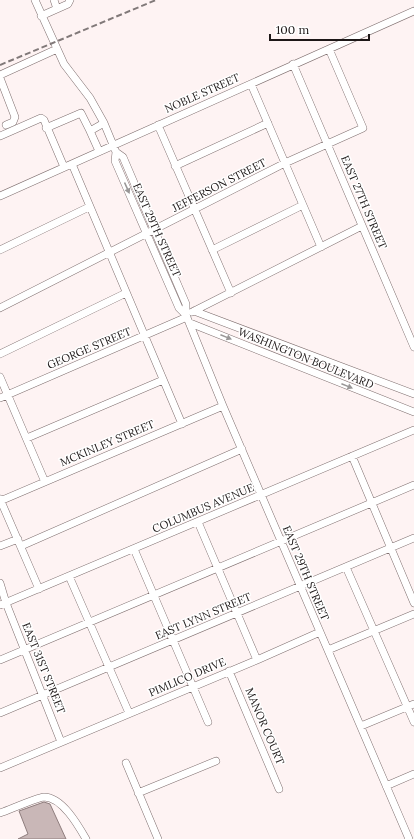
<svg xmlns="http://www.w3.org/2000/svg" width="414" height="839" font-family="Lora,serif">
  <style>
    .building { fill: #c9b7b7; stroke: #8e7d7d }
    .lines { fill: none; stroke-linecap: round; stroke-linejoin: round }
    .minor-casing { stroke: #7f6f6f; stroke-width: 8 }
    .minor { stroke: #fff; stroke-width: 7 }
    .rail { stroke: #817979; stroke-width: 2; stroke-dasharray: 6 3; stroke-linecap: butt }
    .oneway { fill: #999797 }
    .labels { text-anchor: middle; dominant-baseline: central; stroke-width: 3; stroke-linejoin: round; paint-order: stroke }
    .street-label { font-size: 11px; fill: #1d1717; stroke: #fff }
  </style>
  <rect width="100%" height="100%" fill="#fef3f3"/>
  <path class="building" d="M44,802L50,804L66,839H18L28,834L19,811Z"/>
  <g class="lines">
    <g class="minor-casing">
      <path id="minor" d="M35,0L64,64L90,98L104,123L116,152L115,161L179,308L186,315
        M54,0L57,9
        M41,16L68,4L70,0
        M293,64L414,347
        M0,75L57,49
        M0,78L15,117L13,122L6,125
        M251,84L321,247
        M158,125L231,293
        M46,128L81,113L90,131
        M0,136L41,118L44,120L64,167
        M99,151L90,131L104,123
        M116,152L123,157L186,304V315L223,406L409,839
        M72,164L182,424
        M175,166L268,123
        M0,196L414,11
        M0,250L89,207
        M212,250L303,205
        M0,308L285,163L363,128L329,49
        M194,311L414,394
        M192,312L362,226
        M190,323L414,412
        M0,354L126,293
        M0,377L45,482
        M0,398L187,317
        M27,438L163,380
        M352,456L414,603
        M0,499L39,589
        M0,501L223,406
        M198,522L257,660
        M0,546L18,539
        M21,546L242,449
        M134,549L208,722
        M346,567L414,722
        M69,576L129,713
        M0,583L6,603L61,742
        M0,605L414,430
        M328,650L414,614
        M0,660L414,485
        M229,671L279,789
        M0,713L414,538
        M361,726L414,704
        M126,763L158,839
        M0,768L257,660L320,632
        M386,786L414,774
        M138,793L216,761
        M0,813C9,810 36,798 44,797C62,797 78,825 86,839"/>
    </g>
    <use href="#minor" class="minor"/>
    <path class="rail" d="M0,65L156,0"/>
  </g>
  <defs><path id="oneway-solid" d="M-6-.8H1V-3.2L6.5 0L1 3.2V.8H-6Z"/></defs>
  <g class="oneway">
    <use href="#oneway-solid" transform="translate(127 188) rotate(66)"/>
    <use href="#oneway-solid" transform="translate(226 337) rotate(22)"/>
    <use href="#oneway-solid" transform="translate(347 386) rotate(22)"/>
  </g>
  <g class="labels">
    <g class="street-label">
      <text transform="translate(202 93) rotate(-24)">NOBLE STREET</text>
      <text transform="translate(219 185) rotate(-27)">JEFFERSON STREET</text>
      <text transform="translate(364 202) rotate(67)">EAST 27TH STREET</text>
      <text transform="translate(157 230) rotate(66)">EAST 29TH STREET</text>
      <text transform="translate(89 348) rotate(-23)">GEORGE STREET</text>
      <text transform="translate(306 358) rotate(22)">WASHINGTON BOULEVARD</text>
      <text transform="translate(107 443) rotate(-23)">MCKINLEY STREET</text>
      <text transform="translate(203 508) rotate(-23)">COLUMBUS AVENUE</text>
      <text transform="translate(306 573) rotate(67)">EAST 29TH STREET</text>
      <text transform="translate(203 616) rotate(-23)">EAST LYNN STREET</text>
      <text transform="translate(44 668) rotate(68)">EAST 31ST STREET</text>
      <text transform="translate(187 677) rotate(-23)">PIMLICO DRIVE</text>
      <text transform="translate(265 726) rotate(67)">MANOR COURT</text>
    </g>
  </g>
  <path d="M270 34v6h99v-6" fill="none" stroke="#1d1717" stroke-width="2"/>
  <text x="276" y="34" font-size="12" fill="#1d1717" stroke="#ffffff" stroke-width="3" paint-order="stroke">100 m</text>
</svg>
